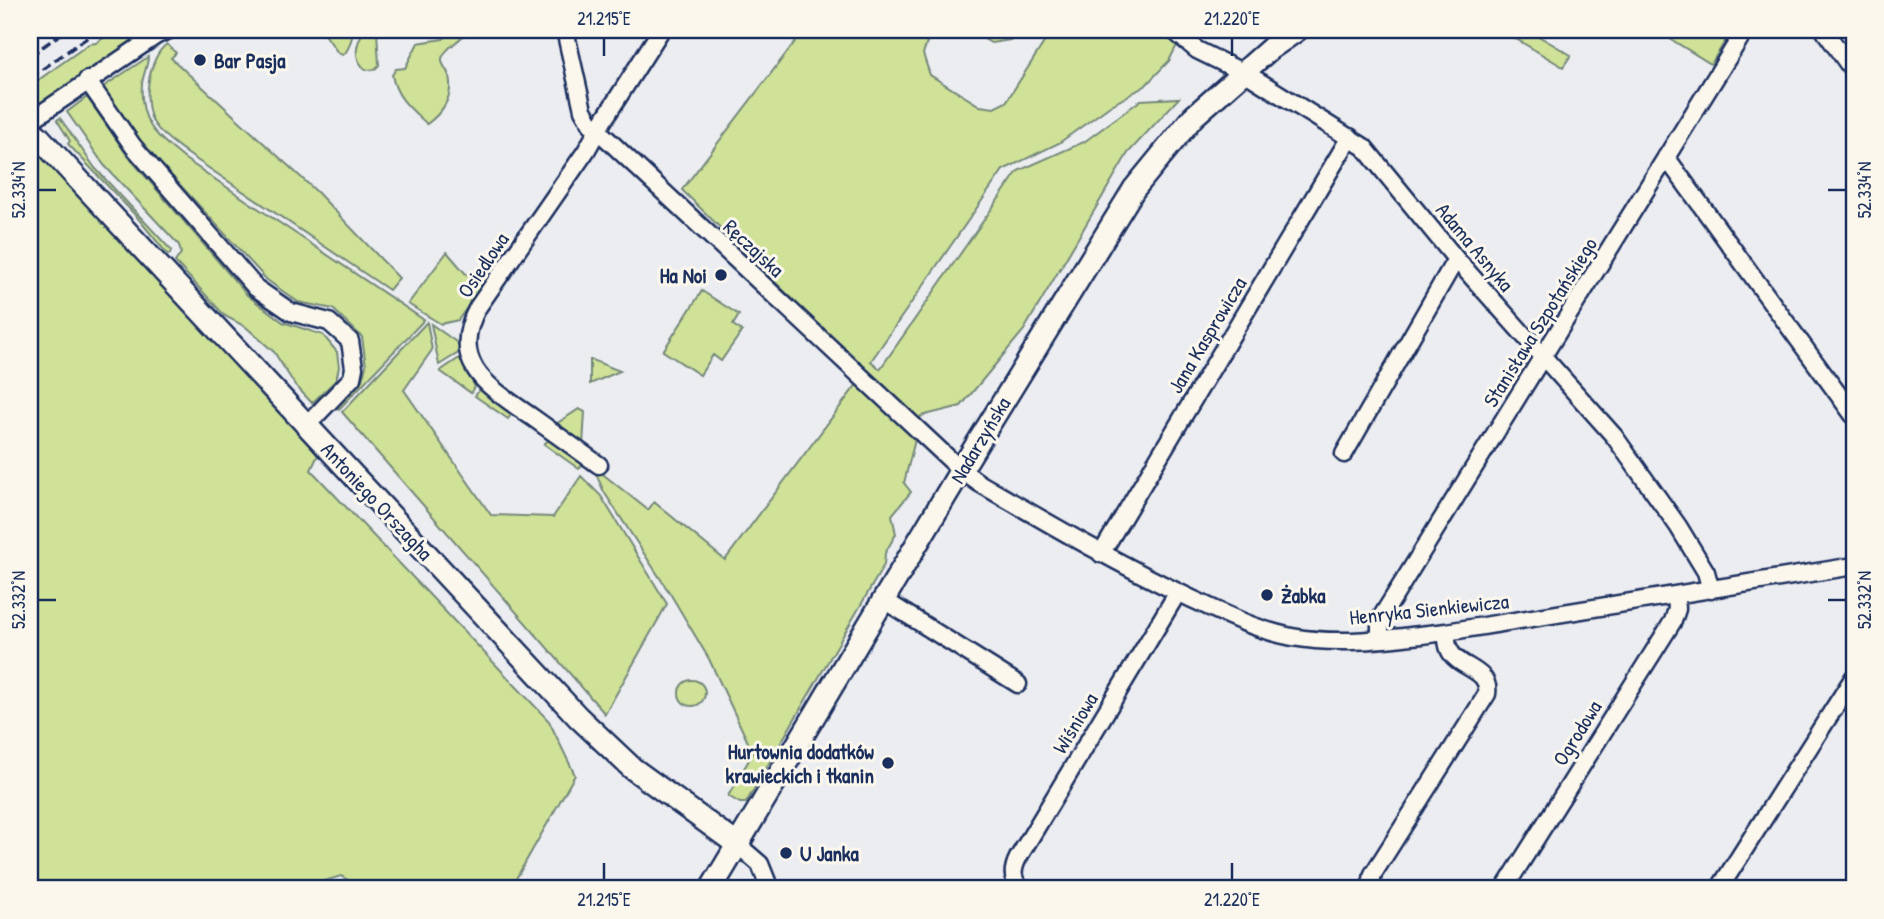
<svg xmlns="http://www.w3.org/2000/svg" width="1884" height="919" font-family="'Patrick Hand',sans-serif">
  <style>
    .green { fill: #cfe297; stroke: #75887a; stroke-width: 2 }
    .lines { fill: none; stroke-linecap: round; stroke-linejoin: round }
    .street-casing { stroke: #1b2f5e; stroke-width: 21 }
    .secondary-casing { stroke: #1b2f5e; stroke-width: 26 }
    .street { stroke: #fbf7ec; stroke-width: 16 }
    .secondary { stroke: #fbf7ec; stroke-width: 21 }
    .rail { stroke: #1b2f5e; stroke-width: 3.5; stroke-dasharray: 10 5; stroke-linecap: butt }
    .ticks { fill: none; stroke: #1b2f5e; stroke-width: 2.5 }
    .poi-dot { fill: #1b2f5e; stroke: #fbf7ec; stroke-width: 2.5 }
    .labels { text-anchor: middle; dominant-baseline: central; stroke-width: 6; stroke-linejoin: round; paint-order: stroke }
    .poi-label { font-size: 21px; font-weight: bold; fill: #1b2f5e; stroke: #fbf7ec; text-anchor: start }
    .street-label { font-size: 21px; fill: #1b2f5e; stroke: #fbf7ec }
    .neatline { fill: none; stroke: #1b2f5e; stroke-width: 2.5 }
    .ticks-label { font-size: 18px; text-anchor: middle; fill: #1b2f5e }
  </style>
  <rect width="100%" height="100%" fill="#ecedf1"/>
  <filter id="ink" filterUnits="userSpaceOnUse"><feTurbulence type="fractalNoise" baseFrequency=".0143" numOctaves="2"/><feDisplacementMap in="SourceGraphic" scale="14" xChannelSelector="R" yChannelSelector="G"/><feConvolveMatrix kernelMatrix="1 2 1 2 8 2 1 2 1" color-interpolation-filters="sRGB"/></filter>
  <g filter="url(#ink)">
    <path class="green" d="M115,30H155L39,107L30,92V86L89,44L96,43Z
      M322,30H355C350,38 351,49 343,55L338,53Z
      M364,30L377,31L379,65L375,69L366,70C352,58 356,44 364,30Z
      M804,30H941L928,39L923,54L930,75L980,106L994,108L1006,102L1052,30H1162L1178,43L1169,61L1145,86L1110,106L1059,143L1003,170L871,361L880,369L1018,171L1084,142L1141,100L1179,98L1128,153L1024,330L961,406L921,416L904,483L911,492L892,515L896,534L885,553L884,565L746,803H740L728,796L753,753L709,659L671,595L604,492L596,474L599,471L648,510L654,502L725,560L866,372L682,190Z
      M969,30H1017L1010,40L991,43Z
      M1501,30H1528L1571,55L1563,67Z
      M1656,30H1732L1711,64Z
      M452,31L463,36C457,42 446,49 443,56C439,63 448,70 449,76C454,97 443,112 427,124C411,109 396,98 392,75L396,69L405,68L418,43L443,39Z
      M167,44L176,53L171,58L317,192L399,278L389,290L188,154C177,145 163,137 155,125C141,106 148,57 167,44Z
      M148,57C148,65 143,75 142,84C139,124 157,136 185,159L424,320L339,409L337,407L362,380L366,366L362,337L333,309L298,302L267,280L140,141L103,87Z
      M87,97L127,155L247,295L283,322L323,335L337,352L339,367L336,380L312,403L295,385L274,352L246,327L225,316L178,265L175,262L181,253L179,245L104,165L67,112Z
      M60,118L95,168L171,250L170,254L168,255L137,217L68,144L70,141L57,120Z
      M30,141L249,376L318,455L311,470L549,721L575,775L513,884L505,889H364L341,876L305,887C290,879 275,874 261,889H30Z
      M447,252L465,273L481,283V288L458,320L441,324L408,304Z
      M702,291L739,315L733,325L742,331L721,361L713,355L700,375L663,351Z
      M427,322L432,350L404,390L491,515L553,517L581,476L601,496L667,604L605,714L342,412Z
      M431,324L459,344L460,352L439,365Z
      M461,357L475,387L471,393L440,371Z
      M590,360H592L620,371L590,384Z
      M481,388L514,411L508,419L475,396Z
      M579,409L585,412L583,446L553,426Z
      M550,439L584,463L579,469L544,444Z
      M679 693a13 13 0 1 1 26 0a13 13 0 1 1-26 0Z"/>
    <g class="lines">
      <g class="street-casing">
        <path id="street" d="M565,30L583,110L591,124L961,470L979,483C1048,523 1116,563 1188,597C1222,613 1256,630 1292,637C1342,646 1396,638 1446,632L1854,566
          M1173,30L1197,50L1252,77L1364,147L1456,259L1614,436L1678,526L1706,572L1711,590
          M1824,30L1854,72
          M87,80L133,146L256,288L291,312L329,322L350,341L354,368L352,378L307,425
          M30,121L157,35L169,30
          M1666,157L1854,416
          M1344,454L1456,259
          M599,465C577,449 554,433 532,417C490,388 447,364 478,307L586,151L603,121L661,30
          M1101,554L1350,137
          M884,600L1018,684
          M1380,639V621L1382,616L1745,30
          M738,845L760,864L770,889
          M1022,889C1011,880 1012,870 1018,858L1178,592
          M1375,889L1371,885L1373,874L1487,694C1491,668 1457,669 1449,649C1447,645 1447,638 1446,632
          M1504,889L1673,621L1677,609L1676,596
          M1719,889L1854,677"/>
      </g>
      <g class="secondary-casing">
        <path id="secondary" d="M37,135L578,717L632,768L738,845
          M711,889L961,470L1134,189L1193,117L1271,48L1297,30"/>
      </g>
      <use href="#street" class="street"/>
      <use href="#secondary" class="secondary"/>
      <path class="rail" d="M30,56L66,30
        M30,78L98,30"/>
    </g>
  </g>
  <path class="ticks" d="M604,38V56M1232,38V56M38,190H56M1828,190H1846M38,600H56M1828,600H1846M604,863V880M1232,863V880"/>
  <g class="poi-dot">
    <circle cx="200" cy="60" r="7"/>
    <circle cx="721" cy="275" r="7"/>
    <circle cx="1267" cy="595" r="7"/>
    <circle cx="888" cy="763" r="7"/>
    <circle cx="786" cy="853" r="7"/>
  </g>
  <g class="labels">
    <g class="poi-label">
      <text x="214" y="60">Bar Pasja</text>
      <text x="707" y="275" text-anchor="end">Ha Noi</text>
      <text x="1281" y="595">Żabka</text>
      <text x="874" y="751" text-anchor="end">Hurtownia dodatków<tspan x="874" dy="24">krawieckich i tkanin</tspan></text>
      <text x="800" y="853">U Janka</text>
    </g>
    <g class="street-label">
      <text transform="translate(1475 247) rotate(50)">Adama Asnyka</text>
      <text transform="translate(754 248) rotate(43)">Ręczajska</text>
      <text transform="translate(483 265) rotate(-56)">Osiedlowa</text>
      <text transform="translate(1540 322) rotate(-58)">Stanisława Szpotańskiego</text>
      <text transform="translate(1207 335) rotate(-59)">Jana Kasprowicza</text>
      <text transform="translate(980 440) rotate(-59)">Nadarzyńska</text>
      <text transform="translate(377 501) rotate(47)">Antoniego Orszagha</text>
      <text transform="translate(1429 609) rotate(-6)">Henryka Sienkiewicza</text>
      <text transform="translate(1075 723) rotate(-59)">Wiśniowa</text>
      <text transform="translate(1577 733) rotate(-58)">Ogrodowa</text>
    </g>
  </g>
  <rect width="1884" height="919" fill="none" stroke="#fbf7ec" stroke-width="77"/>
  <rect x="38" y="38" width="1808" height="842" class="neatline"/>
  <g class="ticks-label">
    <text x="604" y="25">21.215°E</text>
    <text x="1232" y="25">21.220°E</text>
    <text transform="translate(19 190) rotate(-90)" y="6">52.334°N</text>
    <text transform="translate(1865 190) rotate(-90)" y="6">52.334°N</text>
    <text transform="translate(19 600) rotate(-90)" y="6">52.332°N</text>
    <text transform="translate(1865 600) rotate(-90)" y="6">52.332°N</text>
    <text x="604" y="906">21.215°E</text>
    <text x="1232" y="906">21.220°E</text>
  </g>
</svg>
